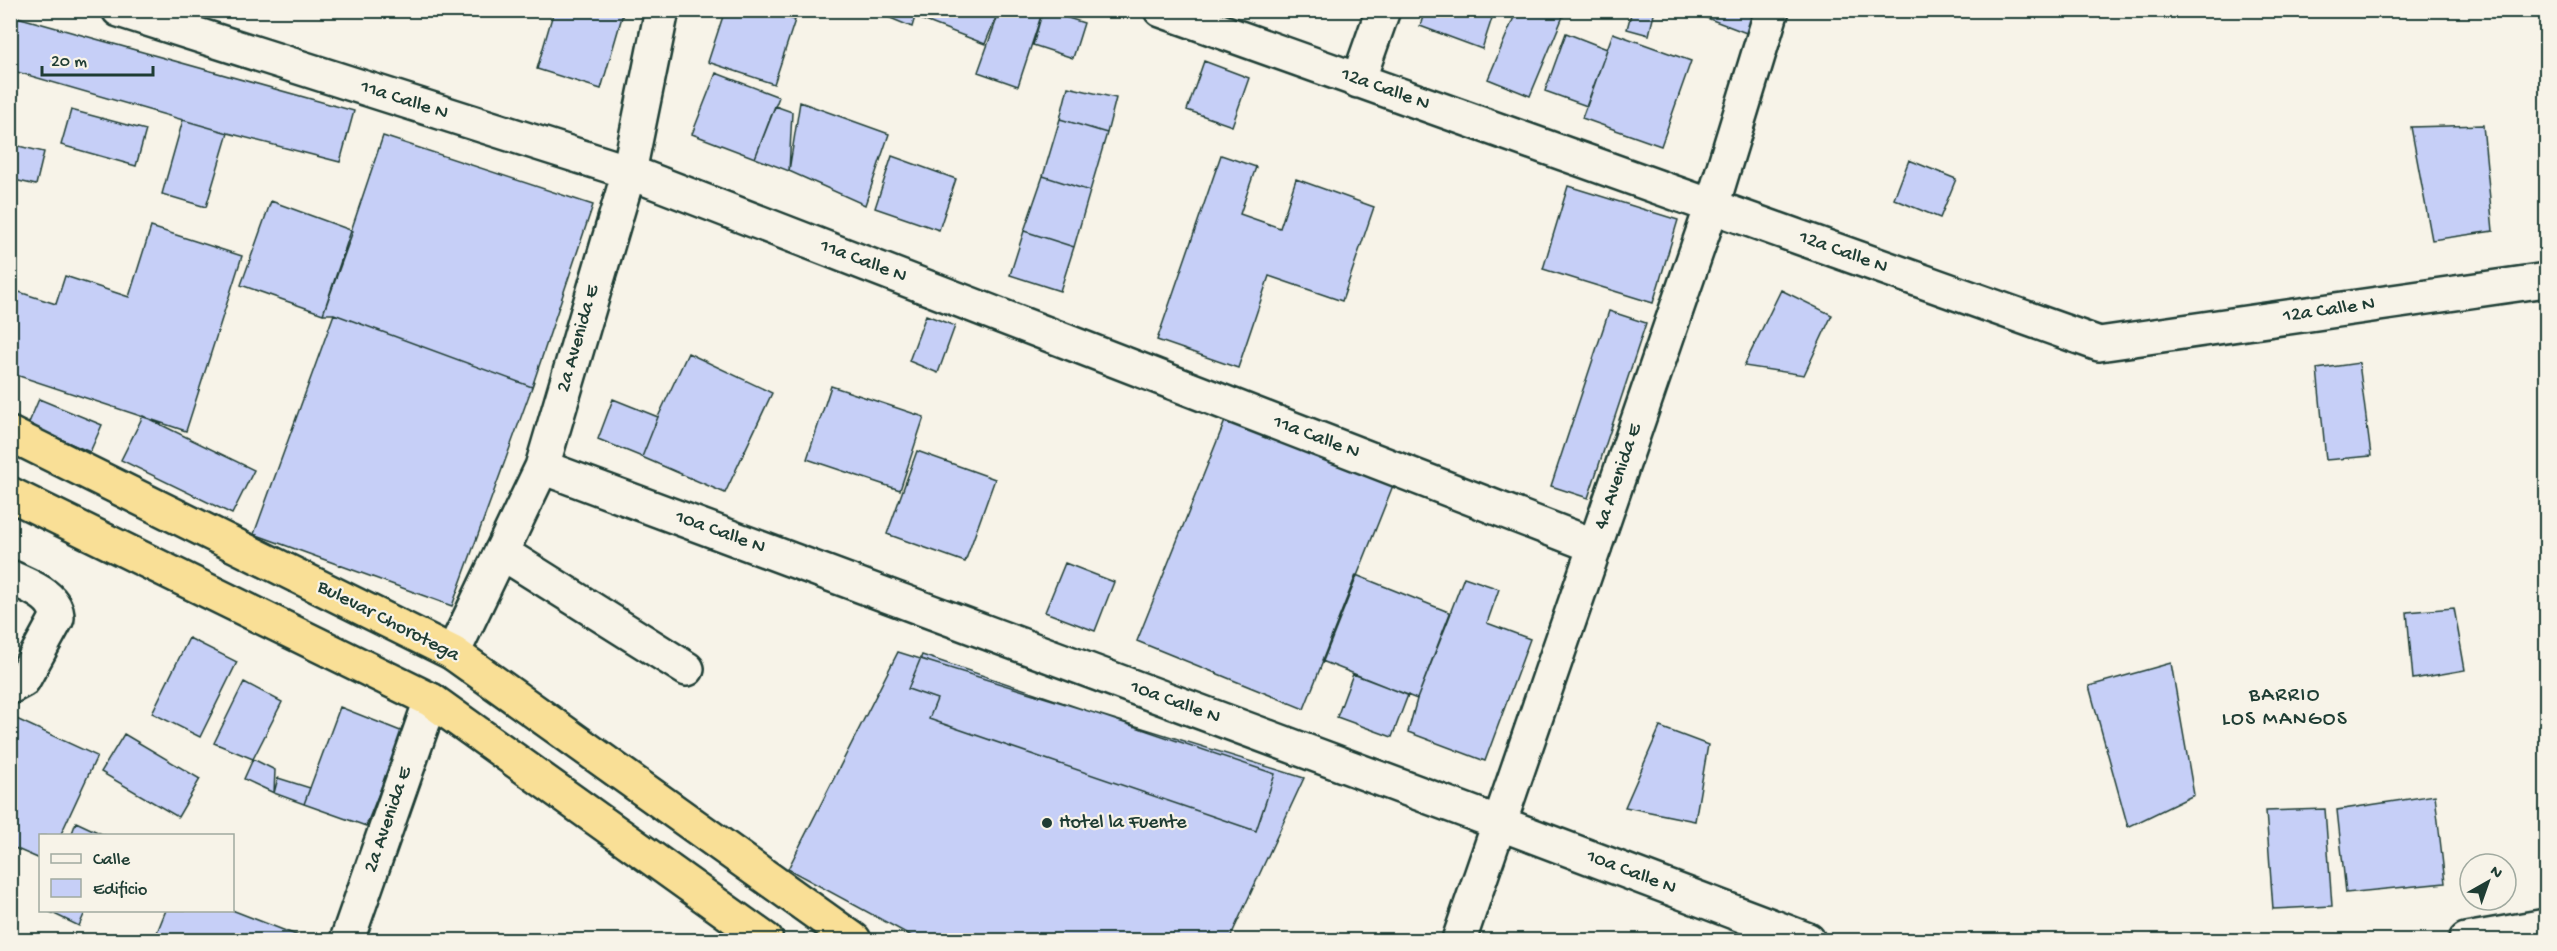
<svg xmlns="http://www.w3.org/2000/svg" width="2557" height="951" font-family="'Gochi Hand',sans-serif">
  <style>
    .building { fill: #c6cff7; stroke: #1f3d34; stroke-width: 1.5 }
    .lines { fill: none; stroke-linecap: round; stroke-linejoin: round }
    .minor-casing { stroke: #1f3d34; stroke-width: 38 }
    .highway-casing { stroke: #1f3d34; stroke-width: 38 }
    .minor { stroke: #f7f3e8; stroke-width: 33 }
    .highway { stroke: #f9df96; stroke-width: 33 }
    .poi-dot { fill: #1f3d34; stroke: #f7f3e8; stroke-width: 2 }
    .labels { text-anchor: middle; dominant-baseline: central; stroke-width: 4.5; stroke-linejoin: round; paint-order: stroke }
    .street-label { font-size: 20px; fill: #1f3d34; stroke: #f7f3e8 }
    .poi-label { font-size: 20px; fill: #1f3d34; stroke: #f7f3e8; text-anchor: start }
    .neighbourhood-label { font-size: 21px; letter-spacing: 1.5px; fill: #1f3d34; stroke: #f7f3e8 }
  </style>
  <rect width="100%" height="100%" fill="#f7f3e8"/>
  <filter id="ink" filterUnits="userSpaceOnUse"><feTurbulence type="fractalNoise" baseFrequency=".0167" numOctaves="2"/><feDisplacementMap in="SourceGraphic" scale="12" xChannelSelector="R" yChannelSelector="G"/><feConvolveMatrix kernelMatrix="1 2 1 2 8 2 1 2 1" color-interpolation-filters="sRGB"/></filter>
  <g filter="url(#ink)">
    <path class="building" d="M554,10H624L601,89L537,69Z
      M725,10H764L795,20L774,84L708,62Z
      M871,10H917L912,27Z
      M917,10H999L985,44L915,17Z
      M1000,10H1043L1018,86L978,72Z
      M1043,10L1084,23L1073,58L1033,45Z
      M1425,10H1489L1494,12L1482,49L1420,26Z
      M1517,10H1556L1564,14L1530,96L1488,79Z
      M1632,10H1655L1649,35L1627,29Z
      M1686,10H1758L1749,34Z
      M10,15L354,111L340,162L228,133L10,70Z
      M1566,33L1607,49L1587,106L1545,91Z
      M1613,33L1691,61L1661,146L1582,118Z
      M1204,61L1249,78L1232,126L1187,110Z
      M716,73L779,97L755,158L692,134Z
      M1068,87L1116,98L1107,133L1060,119Z
      M800,102L889,134L865,205L789,171Z
      M775,106L792,112L789,171L755,158Z
      M71,110L146,130L136,166L61,145Z
      M1060,119L1107,133L1090,191L1043,176Z
      M183,120L228,133L206,207L162,194Z
      M2483,125L2493,231L2432,240L2411,127Z
      M383,136L593,205L532,387L334,314H323Z
      M10,144L44,152L36,185L10,179Z
      M1221,155L1256,167L1240,214L1280,228L1296,179L1374,207L1342,301L1269,276L1238,368L1157,340Z
      M892,156L956,179L939,230L875,208Z
      M1909,160L1956,179L1940,218L1894,199Z
      M1043,176L1090,191L1074,247L1024,231Z
      M1568,186L1678,220L1653,303L1543,269Z
      M271,201L353,231L323,314L241,285Z
      M151,227L242,256L186,431L10,373V289L56,304L65,276L129,297Z
      M1024,231L1074,247L1060,291L1010,275Z
      M1781,290L1832,315L1804,375L1744,366Z
      M1609,311L1646,323L1588,498L1551,486Z
      M334,314L532,387L452,606L254,534Z
      M926,315L955,326L938,373L909,361Z
      M688,353L772,393L725,493L642,457L658,417Z
      M2359,363L2371,456L2326,460L2317,369Z
      M831,386L924,417L900,490L807,459Z
      M39,399L102,425L90,452L28,425Z
      M613,399L658,417L642,457L598,439Z
      M143,416L254,470L232,514L121,460Z
      M1227,416L1394,483L1304,709L1137,641Z
      M917,451L995,479L965,562L887,534Z
      M1065,563L1114,582L1095,631L1045,612Z
      M1356,575L1451,613L1417,699L1322,661Z
      M1464,577L1499,589L1487,623L1530,639L1485,761L1408,732L1417,699Z
      M2454,608L2465,670L2413,679L2407,612Z
      M189,638L237,662L200,737L152,713Z
      M898,652L1304,778L1229,940H919L788,869Z
      M922,655L1275,774L1256,831L929,719L937,699L908,689Z
      M2171,663L2194,795L2128,827L2089,686Z
      M1353,674L1408,695L1392,737L1337,717Z
      M244,682L282,702L253,759L214,743Z
      M340,707L403,732L366,826L304,804Z
      M10,716L97,756L60,836H40V859L10,846Z
      M1660,727L1708,745L1695,821L1625,807Z
      M124,734L200,779L178,817L101,772Z
      M253,759L275,770L274,793L244,779Z
      M278,778L310,788L304,804L274,793Z
      M2435,795L2445,883L2346,893L2337,810Z
      M2325,809L2332,906L2273,909L2266,811Z
      M76,822L106,836H71Z
      M46,910H86L79,926Z
      M166,910H232L309,940H154Z"/>
    <g class="lines">
      <g class="minor-casing">
        <path id="minor" d="M119,10L629,172L1595,546
          M1161,10L2099,344L2546,280
          M1358,81L1383,10
          M542,467L1499,823L1808,940
          M501,552L687,669
          M10,577C28,586 57,595 57,618L23,680L10,687
          M453,653L542,467L629,172L662,10
          M347,940L431,700
          M1459,940L1712,206L1772,10
          M2466,940L2546,926"/>
      </g>
      <g class="highway-casing">
        <path id="highway" d="M10,434L453,653L854,940
          M10,494L431,700L766,940"/>
      </g>
      <use href="#minor" class="minor"/>
      <use href="#highway" class="highway"/>
    </g>
  </g>
  <circle class="poi-dot" cx="1047" cy="823" r="6"/>
  <g class="labels">
    <g class="street-label">
      <text transform="translate(1385 90) rotate(20)">12a Calle N</text>
      <text transform="translate(404 101) rotate(18)">11a Calle N</text>
      <text transform="translate(1843 253) rotate(20)">12a Calle N</text>
      <text transform="translate(863 262) rotate(21)">11a Calle N</text>
      <text transform="translate(2329 311) rotate(-8)">12a Calle N</text>
      <text transform="translate(579 339) rotate(-74)">2a Avenida E</text>
      <text transform="translate(1316 438) rotate(21)">11a Calle N</text>
      <text transform="translate(1619 477) rotate(-71)">4a Avenida E</text>
      <text transform="translate(720 533) rotate(20)">10a Calle N</text>
      <text transform="translate(388 622) rotate(27)">Bulevar Chorotega</text>
      <text transform="translate(1175 703) rotate(20)">10a Calle N</text>
      <text transform="translate(389 820) rotate(-71)">2a Avenida E</text>
      <text transform="translate(1631 873) rotate(21)">10a Calle N</text>
    </g>
    <g class="poi-label">
      <text x="1059" y="823">Hotel la Fuente</text>
    </g>
    <g class="neighbourhood-label">
      <text x="2285" y="696">BARRIO<tspan x="2285" dy="24">LOS MANGOS</tspan></text>
    </g>
  </g>
  <rect width="2557" height="951" fill="none" stroke="#f7f3e8" stroke-width="36"/>
  <rect x="18" y="18" width="2521" height="915" fill="none" stroke="#1f3d34" stroke-width="2" filter="url(#ink)"/>
  <rect x="39" y="834" width="195" height="78" fill="#f7f3e8" stroke="#a1aaa0" stroke-width="1.5"/>
  <rect x="51" y="854" width="30" height="9" fill="#f7f3e8" stroke="#a1aaa0" stroke-width="1.5"/>
  <text x="93" y="864" font-size="18" fill="#1f3d34">Calle</text>
  <rect x="51" y="879" width="30" height="18" fill="#c6cff7" stroke="#a1aaa0" stroke-width="1.5"/>
  <text x="93" y="894" font-size="18" fill="#1f3d34">Edificio</text>
  <g transform="translate(2488 882) rotate(40)"><circle r="28" fill="#f7f3e8" stroke="#a1aaa0" stroke-width="1.5"/>
  <path d="M0-4.5L10 22L0 15L-10 22Z" fill="#1f3d34"/>
  <text y="-9" font-size="16" font-weight="bold" text-anchor="middle" fill="#1f3d34">N</text>
  </g>
  <path d="M42 66v9h111v-9" fill="none" stroke="#1f3d34" stroke-width="3"/>
  <text x="51" y="66" font-size="18" fill="#1f3d34" stroke="#f7f3e8" stroke-width="4.5" paint-order="stroke">20 m</text>
</svg>
